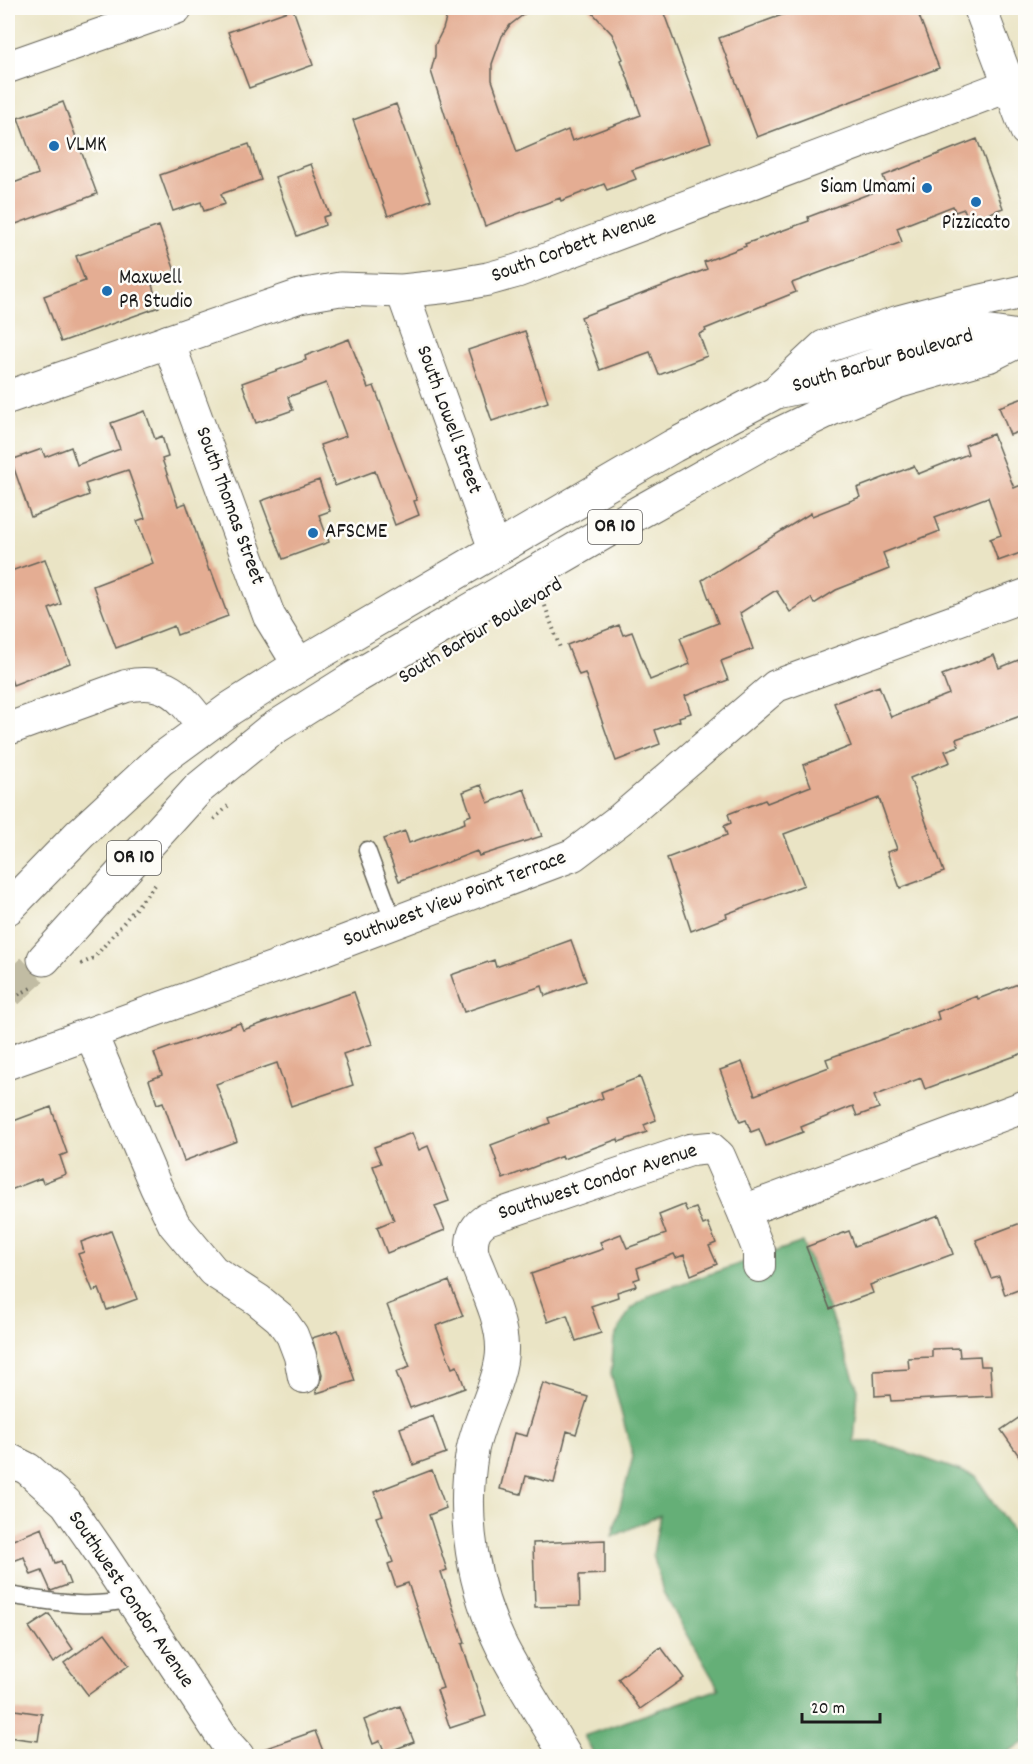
<svg xmlns="http://www.w3.org/2000/svg" width="1033" height="1764" font-family="Dekko,sans-serif">
  <style>
    .forest { fill: #65af77; stroke: #40664a; stroke-width: 1.5 }
    .building { fill: #e4ad93 }
    .lines { fill: none; stroke-linecap: round; stroke-linejoin: round }
    .primary-tunnel { stroke: #c1bca3; stroke-width: 33; stroke-dasharray: 33 16; stroke-linecap: butt }
    .service-casing { stroke: #646257; stroke-width: 19 }
    .minor-casing { stroke: #646257; stroke-width: 34 }
    .tertiary-casing { stroke: #646257; stroke-width: 35 }
    .primary-casing { stroke: #646257; stroke-width: 35 }
    .path { stroke: #646257; stroke-width: 4; stroke-dasharray: 1.5 4.5; stroke-linecap: butt }
    .service { stroke: #fff; stroke-width: 16 }
    .minor { stroke: #fff; stroke-width: 32 }
    .tertiary { stroke: #fff; stroke-width: 33 }
    .primary { stroke: #fff; stroke-width: 33 }
    .poi-dot { fill: #1f6fb2; stroke: #fdfcf7; stroke-width: 2 }
    .labels { text-anchor: middle; dominant-baseline: central; stroke-width: 5; stroke-linejoin: round; paint-order: stroke }
    .shield { fill: #fdfcf7; stroke: #605f5e; stroke-width: 1.5 }
    .shield-label { font-size: 20px; font-weight: bold; fill: #1c1c1c }
    .poi-label { font-size: 21px; fill: #1c1c1c; stroke: #fdfcf7; text-anchor: start }
    .street-label { font-size: 21px; fill: #1c1c1c; stroke: #fdfcf7 }
  </style>
  <rect width="100%" height="100%" fill="#fdfcf7"/>
  <filter id="ink" filterUnits="userSpaceOnUse"><feTurbulence type="fractalNoise" baseFrequency=".0167" numOctaves="2"/><feDisplacementMap in="SourceGraphic" scale="12" xChannelSelector="R" yChannelSelector="G"/><feConvolveMatrix kernelMatrix="1 2 1 2 8 2 1 2 1" color-interpolation-filters="sRGB"/></filter>
  <filter id="wash" filterUnits="userSpaceOnUse"><feTurbulence type="fractalNoise" baseFrequency=".008" numOctaves="4" result="noise"/><feDisplacementMap in="SourceGraphic" scale="24" xChannelSelector="R" yChannelSelector="G"/><feGaussianBlur stdDeviation="1.35" result="paint"/><feColorMatrix in="noise" values="0 0 0 0 0 0 0 0 0 0 0 0 0 0 0 0 0 1.4 0 .05"/><feComposite in="paint" operator="in"/></filter>
  <g filter="url(#wash)">
    <rect width="100%" height="100%" fill="#eae4c5"/>
    <path class="forest" d="M803,1242L858,1389L854,1442H877L975,1476L1025,1549V1742L1000,1756H595L584,1736L719,1689L663,1592L653,1554L660,1515L612,1537L633,1457L611,1374L614,1338L630,1310L651,1294Z"/>
    <g id="blocks">
      <path class="building" d="M449,8H532L510,25L502,36L492,64V80L517,152L568,130L572,141L641,115L621,60L623,59L612,34L588,8H662L711,142L632,170L636,179L607,190L604,184L561,201L560,198L485,226L445,115L431,71L435,56V45L443,29Z
        M801,8H916L939,68L757,137L719,38Z
        M293,9L313,65L249,88L228,32Z
        M63,102L97,194L8,227V185L38,174L18,118Z
        M396,104L431,200L388,216L353,120Z
        M977,139L1003,208L969,221L964,209L955,212L953,206L897,228L902,242L792,283L796,292L705,329L706,331L699,334L707,356L659,375L650,352L600,370L581,317L707,269L704,262L746,246L745,244L809,221L808,217L887,187L883,176Z
        M249,144L261,180L221,194L225,204L204,211L201,202L173,211L160,175Z
        M311,164L330,215L323,217L325,225L297,236L275,177Z
        M159,226L175,271L166,274L168,279L152,285L159,307L61,342L44,296L85,281L76,256Z
        M525,331L548,402L492,421L468,350Z
        M349,339L368,388L374,386L417,500L414,501L419,515L395,525L375,471L335,486L320,445L346,436L326,383L288,397L293,410L256,423L242,383L306,360L305,356Z
        M1026,397V429L1010,435L999,407Z
        M145,411L155,439L162,436L168,457L162,459L178,506L186,503L209,571L211,570L228,616L177,635L174,626L116,648L93,586L153,563L137,521L145,518L128,470L85,484L89,495L31,517L11,460L42,449L45,457L71,447L77,465L120,449L111,423Z
        M993,434L1014,488L1026,483V551L998,561L990,539L1001,535L988,497L935,517L940,531L883,553L889,569L836,590L814,604L811,598L790,612L776,590L740,613L753,649L721,661L728,680L685,696L691,713L679,717L680,721L655,730L660,744L616,761L585,673L579,675L567,645L619,625L623,635L632,632L650,680L690,664L680,638L718,623L702,580L811,513L812,516L860,497L857,488L914,466L918,474L968,454L965,445Z
        M319,480L330,511L319,515L329,542L283,559L261,501Z
        M45,559L61,604L49,609L70,663L13,685L8,670V572Z
        M994,655L999,668L1026,657V714L956,739L959,746L945,751L950,762L910,778L944,872L900,888L887,852L897,849L879,798L784,834L804,885L726,914L727,917L691,931L667,858L727,835L724,826L731,823L728,814L765,800L767,803L811,786L803,765L851,746L834,703L879,686L891,717L949,694L942,675Z
        M481,785L488,803L524,789L542,836L479,856L477,851L399,881L383,839L405,831L409,843L465,823L464,818L471,815L463,792Z
        M571,940L586,981L545,996L542,986L464,1012L451,975L494,960L496,967Z
        M1026,981V1052L925,1089L921,1078L874,1096L879,1108L857,1116L853,1106L801,1127L803,1132L766,1146L759,1129L751,1132L746,1120L740,1122L720,1070L742,1062L755,1095L829,1067L826,1059L939,1019L937,1012L977,996L978,999Z
        M354,992L372,1044L343,1054L353,1085L291,1106L277,1063L216,1084L237,1141L184,1161L163,1102L157,1104L149,1080L162,1075L154,1053L240,1023L243,1030Z
        M640,1077L656,1120L644,1125L647,1132L619,1142L618,1139L563,1159L562,1156L503,1179L491,1145L550,1123L548,1118L603,1098L601,1092Z
        M51,1107L67,1153L60,1156L66,1174L43,1183L41,1178L8,1191V1123Z
        M412,1133L419,1150L428,1146L449,1201L435,1206L445,1230L387,1253L377,1227L394,1220L373,1166L381,1163L374,1147Z
        M684,1205L687,1211L696,1208L703,1225L708,1223L716,1243L709,1246L717,1264L691,1275L684,1255L676,1258L674,1254L637,1268L640,1278L634,1280L636,1286L617,1292L618,1297L591,1306L601,1333L576,1341L567,1315L548,1322L531,1274L603,1249L600,1242L621,1234L627,1248L666,1234L659,1215Z
        M939,1215L953,1254L870,1285L873,1293L830,1309L806,1247L849,1231L855,1246Z
        M1026,1221V1287L1005,1295L999,1276L991,1278L976,1240Z
        M111,1231L137,1299L107,1310L99,1289L93,1291L78,1254L84,1252L81,1242Z
        M449,1281L463,1316L436,1326L452,1368L457,1366L465,1388L410,1408L396,1372L410,1367L387,1305Z
        M338,1330L355,1381L317,1393L316,1391L321,1382L322,1374L312,1338Z
        M959,1348L960,1357L980,1356L981,1366H990L992,1396L891,1401L890,1395L875,1396L874,1371L909,1369L908,1358L932,1357V1349Z
        M543,1383L588,1397L576,1434L567,1431L554,1483L526,1476L521,1494L500,1489L514,1433L527,1436Z
        M1026,1413V1466L1001,1430Z
        M433,1416L446,1453L413,1465L400,1428Z
        M432,1470L446,1508L429,1515L447,1570L441,1572L465,1643L462,1644L486,1716L450,1728L437,1690L443,1688L408,1583L396,1587L388,1564L393,1562L376,1517L383,1515L374,1492Z
        M42,1528L55,1563L61,1561L70,1584L51,1591L42,1571L31,1575L24,1557L8,1563V1542Z
        M605,1540V1574L579,1575L580,1606L535,1607L533,1543Z
        M49,1614L73,1649L53,1663L29,1627Z
        M105,1633L129,1665L88,1695L64,1663Z
        M661,1647L684,1678L640,1709L618,1679Z
        M400,1706L414,1742L385,1753L380,1741L373,1744L364,1720Z
        M8,1709L42,1714L38,1741L8,1737Z
        M315,1731L325,1756H255V1752Z"/>
    </g>
  </g>
  <g filter="url(#ink)">
    <use href="#blocks" fill-opacity="0" stroke="#646257" stroke-width="1.5"/>
    <g class="lines">
      <path class="primary-tunnel" d="M8,992L44,959"/>
      <g class="service-casing">
        <path id="service" d="M367,850L394,923
          M8,1595C50,1601 88,1610 130,1599"/>
      </g>
      <g class="minor-casing">
        <path id="minor" d="M980,8L1026,130
          M8,67L176,8
          M402,291L495,550
          M168,341L269,616L299,665
          M8,729L126,686C167,677 181,697 204,727
          M91,1034L156,1187L174,1224L213,1271L258,1300L280,1318L292,1335L300,1356L304,1377
          M8,1063L311,954L573,855L622,818L776,686L1026,595
          M743,1211L1026,1106
          M8,1459L28,1469L66,1503L100,1552L227,1744L238,1756
          M566,1756C545,1720 521,1684 502,1647C473,1588 461,1518 472,1453C477,1421 503,1378 502,1348C502,1322 489,1295 479,1270C476,1262 471,1254 472,1245C472,1233 477,1225 487,1219L690,1150L710,1148L719,1156L743,1211L759,1251V1266"/>
      </g>
      <g class="tertiary-casing">
        <path id="tertiary" d="M8,397L300,296L340,289L402,291L449,286L488,279L517,271L1026,79"/>
      </g>
      <g class="primary-casing">
        <path id="primary" d="M776,392L824,347L899,322L959,306L1026,291
          M8,908L80,834L160,760L231,708L299,665L673,446L776,392L833,380L914,351L984,332L1026,338
          M44,959L199,788L268,732L354,678L636,514L775,436L831,409L897,382L988,356L1024,338"/>
      </g>
      <path class="path" d="M543,600L560,648
        M214,819L228,806
        M81,964L94,958L155,885
        M8,1000L33,987
        M1010,1756L1026,1747"/>
      <use href="#service" class="service"/>
      <use href="#minor" class="minor"/>
      <use href="#tertiary" class="tertiary"/>
      <use href="#primary" class="primary"/>
    </g>
  </g>
  <g class="poi-dot">
    <circle cx="54" cy="146" r="6"/>
    <circle cx="927" cy="188" r="6"/>
    <circle cx="976" cy="202" r="6"/>
    <circle cx="107" cy="291" r="6"/>
    <circle cx="313" cy="533" r="6"/>
  </g>
  <g class="labels">
    <g class="shield">
      <rect x="588" y="510" width="54" height="34" rx="4.5"/>
      <rect x="107" y="841" width="54" height="34" rx="4.5"/>
    </g>
    <g class="shield-label">
      <text x="615" y="527">OR 10</text>
      <text x="134" y="858">OR 10</text>
    </g>
    <g class="poi-label">
      <text x="66" y="146">VLMK</text>
      <text x="915" y="188" text-anchor="end">Siam Umami</text>
      <text x="976" y="224" text-anchor="middle">Pizzicato</text>
      <text x="119" y="279">Maxwell<tspan x="119" dy="24">PR Studio</tspan></text>
      <text x="325" y="533">AFSCME</text>
    </g>
    <g class="street-label">
      <text transform="translate(574 248) rotate(-20)">South Corbett Avenue</text>
      <text transform="translate(883 362) rotate(-16)">South Barbur Boulevard</text>
      <text transform="translate(448 420) rotate(70)">South Lowell Street</text>
      <text transform="translate(229 506) rotate(70)">South Thomas Street</text>
      <text transform="translate(481 632) rotate(-31)">South Barbur Boulevard</text>
      <text transform="translate(455 900) rotate(-21)">Southwest View Point Terrace</text>
      <text transform="translate(598 1183) rotate(-18)">Southwest Condor Avenue</text>
      <text transform="translate(130 1600) rotate(56)">Southwest Condor Avenue</text>
    </g>
  </g>
  <rect width="1033" height="1764" fill="none" stroke="#fdfcf7" stroke-width="30"/>
  <path d="M802 1713v9h78v-9" fill="none" stroke="#1c1c1c" stroke-width="3"/>
  <text x="811" y="1713" font-size="18" fill="#1c1c1c" stroke="#fdfcf7" stroke-width="4.5" paint-order="stroke">20 m</text>
</svg>
